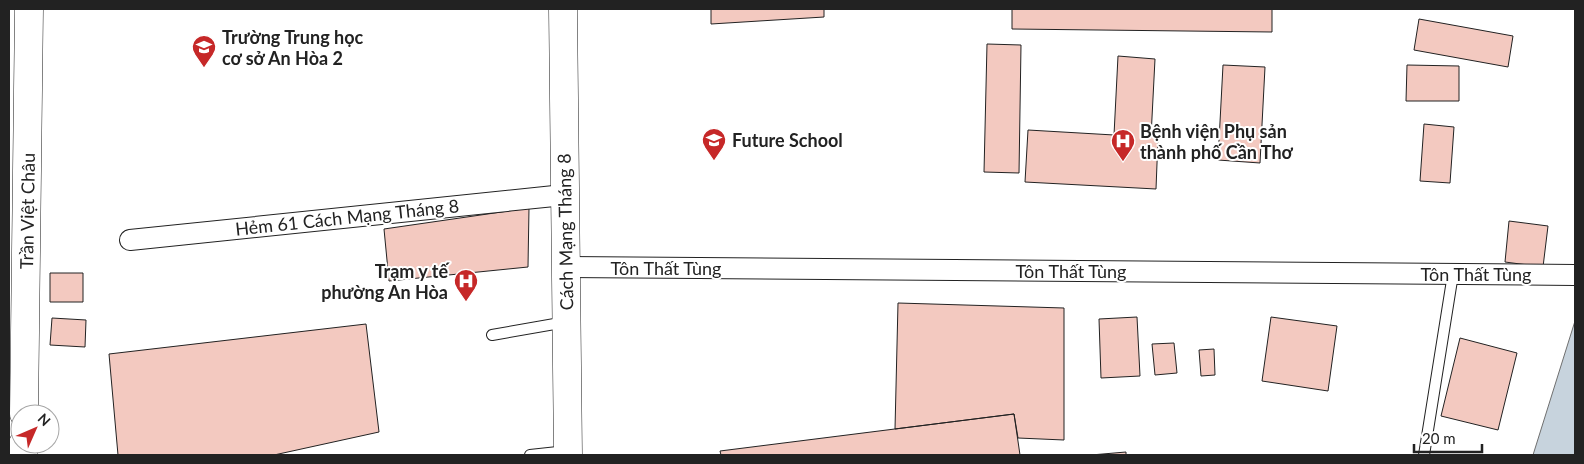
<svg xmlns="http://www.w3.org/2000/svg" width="1584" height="464" font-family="Lato,sans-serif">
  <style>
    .water { fill: #c7d3dd; stroke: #6f6f6f }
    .building { fill: #f3c9c0; stroke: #222 }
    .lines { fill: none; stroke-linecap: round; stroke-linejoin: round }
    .lane-casing { stroke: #222; stroke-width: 12 }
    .street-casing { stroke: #222; stroke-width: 22 }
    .secondary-casing { stroke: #222; stroke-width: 29 }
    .highway-casing { stroke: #222; stroke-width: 29 }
    .lane { stroke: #fff; stroke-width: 10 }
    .street { stroke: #fff; stroke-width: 20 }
    .secondary { stroke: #fff; stroke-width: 28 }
    .highway { stroke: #fff; stroke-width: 28 }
    .labels { text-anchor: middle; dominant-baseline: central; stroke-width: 4; stroke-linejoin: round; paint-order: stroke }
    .poi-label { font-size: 18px; font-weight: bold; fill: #222; stroke: #fff; text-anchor: start }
    .street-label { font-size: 18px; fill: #222; stroke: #fff }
  </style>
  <rect width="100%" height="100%" fill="#fff"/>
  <path class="water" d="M1575,321V455H1533Z"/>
  <path class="building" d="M711,9H824V17L711,24Z
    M1012,9H1272V32L1012,29Z
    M1419,19L1513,36L1508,67L1414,50Z
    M987,44L1021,45L1019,173L984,172Z
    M1118,56L1155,59L1151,137L1158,138L1156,189L1025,182L1028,130L1114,135Z
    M1223,65L1265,67L1260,163L1218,160Z
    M1407,65L1459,66V101H1406Z
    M1424,124L1454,127L1450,183L1420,181Z
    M529,208L528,267L389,281L384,229Z
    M1509,221L1548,226L1543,267L1505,262Z
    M50,273H83V302H50Z
    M898,303L1064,308V440L1018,438L1014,414L895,429Z
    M1137,317L1140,376L1101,378L1099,319Z
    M1271,317L1337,326L1328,391L1262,381Z
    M52,318L86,320L85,347L50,345Z
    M366,324L379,432L274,455H118L109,354Z
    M1460,338L1517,353L1498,430L1441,416Z
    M1174,343L1177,373L1155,375L1152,344Z
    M1214,349L1215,375L1201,376L1199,350Z
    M1014,414L1020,455H721L720,451Z
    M1126,452V455H1091Z"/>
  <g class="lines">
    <g class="lane-casing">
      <path id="lane" d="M492,335L566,322
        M530,455L567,451
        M1424,455L1453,274"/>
    </g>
    <g class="street-casing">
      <path id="street" d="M130,240L564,195
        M567,267L1575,275"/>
    </g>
    <g class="secondary-casing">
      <path id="secondary" d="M24,414L29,9
        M23,455V444"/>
    </g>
    <g class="highway-casing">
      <path id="highway" d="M563,9L568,455"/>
    </g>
    <use href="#lane" class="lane"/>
    <use href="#street" class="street"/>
    <use href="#secondary" class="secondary"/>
    <use href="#highway" class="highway"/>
  </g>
  <defs>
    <g id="university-pin" transform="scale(1.25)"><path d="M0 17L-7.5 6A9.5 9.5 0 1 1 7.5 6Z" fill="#c62828" stroke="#fff"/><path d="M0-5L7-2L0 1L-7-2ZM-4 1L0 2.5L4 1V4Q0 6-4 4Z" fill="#fff"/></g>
    <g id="school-pin" transform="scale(1.25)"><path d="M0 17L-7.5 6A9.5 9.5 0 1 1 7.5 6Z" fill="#c62828" stroke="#fff"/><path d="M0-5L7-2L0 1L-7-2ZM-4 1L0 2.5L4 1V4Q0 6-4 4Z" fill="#fff"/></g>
    <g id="hospital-pin" transform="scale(1.25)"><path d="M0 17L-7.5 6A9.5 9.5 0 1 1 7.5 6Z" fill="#c62828" stroke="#fff"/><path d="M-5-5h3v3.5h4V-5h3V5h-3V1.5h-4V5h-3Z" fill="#fff"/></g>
  </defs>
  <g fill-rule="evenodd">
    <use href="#university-pin" x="204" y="47"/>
    <use href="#school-pin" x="714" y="140"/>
    <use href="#hospital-pin" x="1123" y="141"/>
    <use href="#hospital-pin" x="466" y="281"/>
  </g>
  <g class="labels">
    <g class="poi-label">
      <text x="222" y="37">Trường Trung học<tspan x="222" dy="21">cơ sở An Hòa 2</tspan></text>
      <text x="1140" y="131">Bệnh viện Phụ sản<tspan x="1140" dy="21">thành phố Cần Thơ</tspan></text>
      <text x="732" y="140">Future School</text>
      <text x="448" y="271" text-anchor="end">Trạm y tế<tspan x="448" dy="21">phường An Hòa</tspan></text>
    </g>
    <g class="street-label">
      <text transform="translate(27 211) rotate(-89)">Trần Việt Châu</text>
      <text transform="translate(347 217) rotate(-6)">Hẻm 61 Cách Mạng Tháng 8</text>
      <text transform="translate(565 232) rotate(-91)">Cách Mạng Tháng 8</text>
      <text x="666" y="268">Tôn Thất Tùng</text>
      <text x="1071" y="271">Tôn Thất Tùng</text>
      <text x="1476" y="274">Tôn Thất Tùng</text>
    </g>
  </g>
  <rect width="1584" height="464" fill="none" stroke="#222222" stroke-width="20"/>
  <g transform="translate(35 429) rotate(45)"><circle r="24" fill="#ffffff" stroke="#a7a7a7"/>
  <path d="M0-4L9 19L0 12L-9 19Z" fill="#c62828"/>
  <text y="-8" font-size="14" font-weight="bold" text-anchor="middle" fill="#222222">N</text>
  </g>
  <path d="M1414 444v8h68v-8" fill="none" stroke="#222222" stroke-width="2.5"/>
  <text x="1422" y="444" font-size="15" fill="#222222" stroke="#ffffff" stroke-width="4" paint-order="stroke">20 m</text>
</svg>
